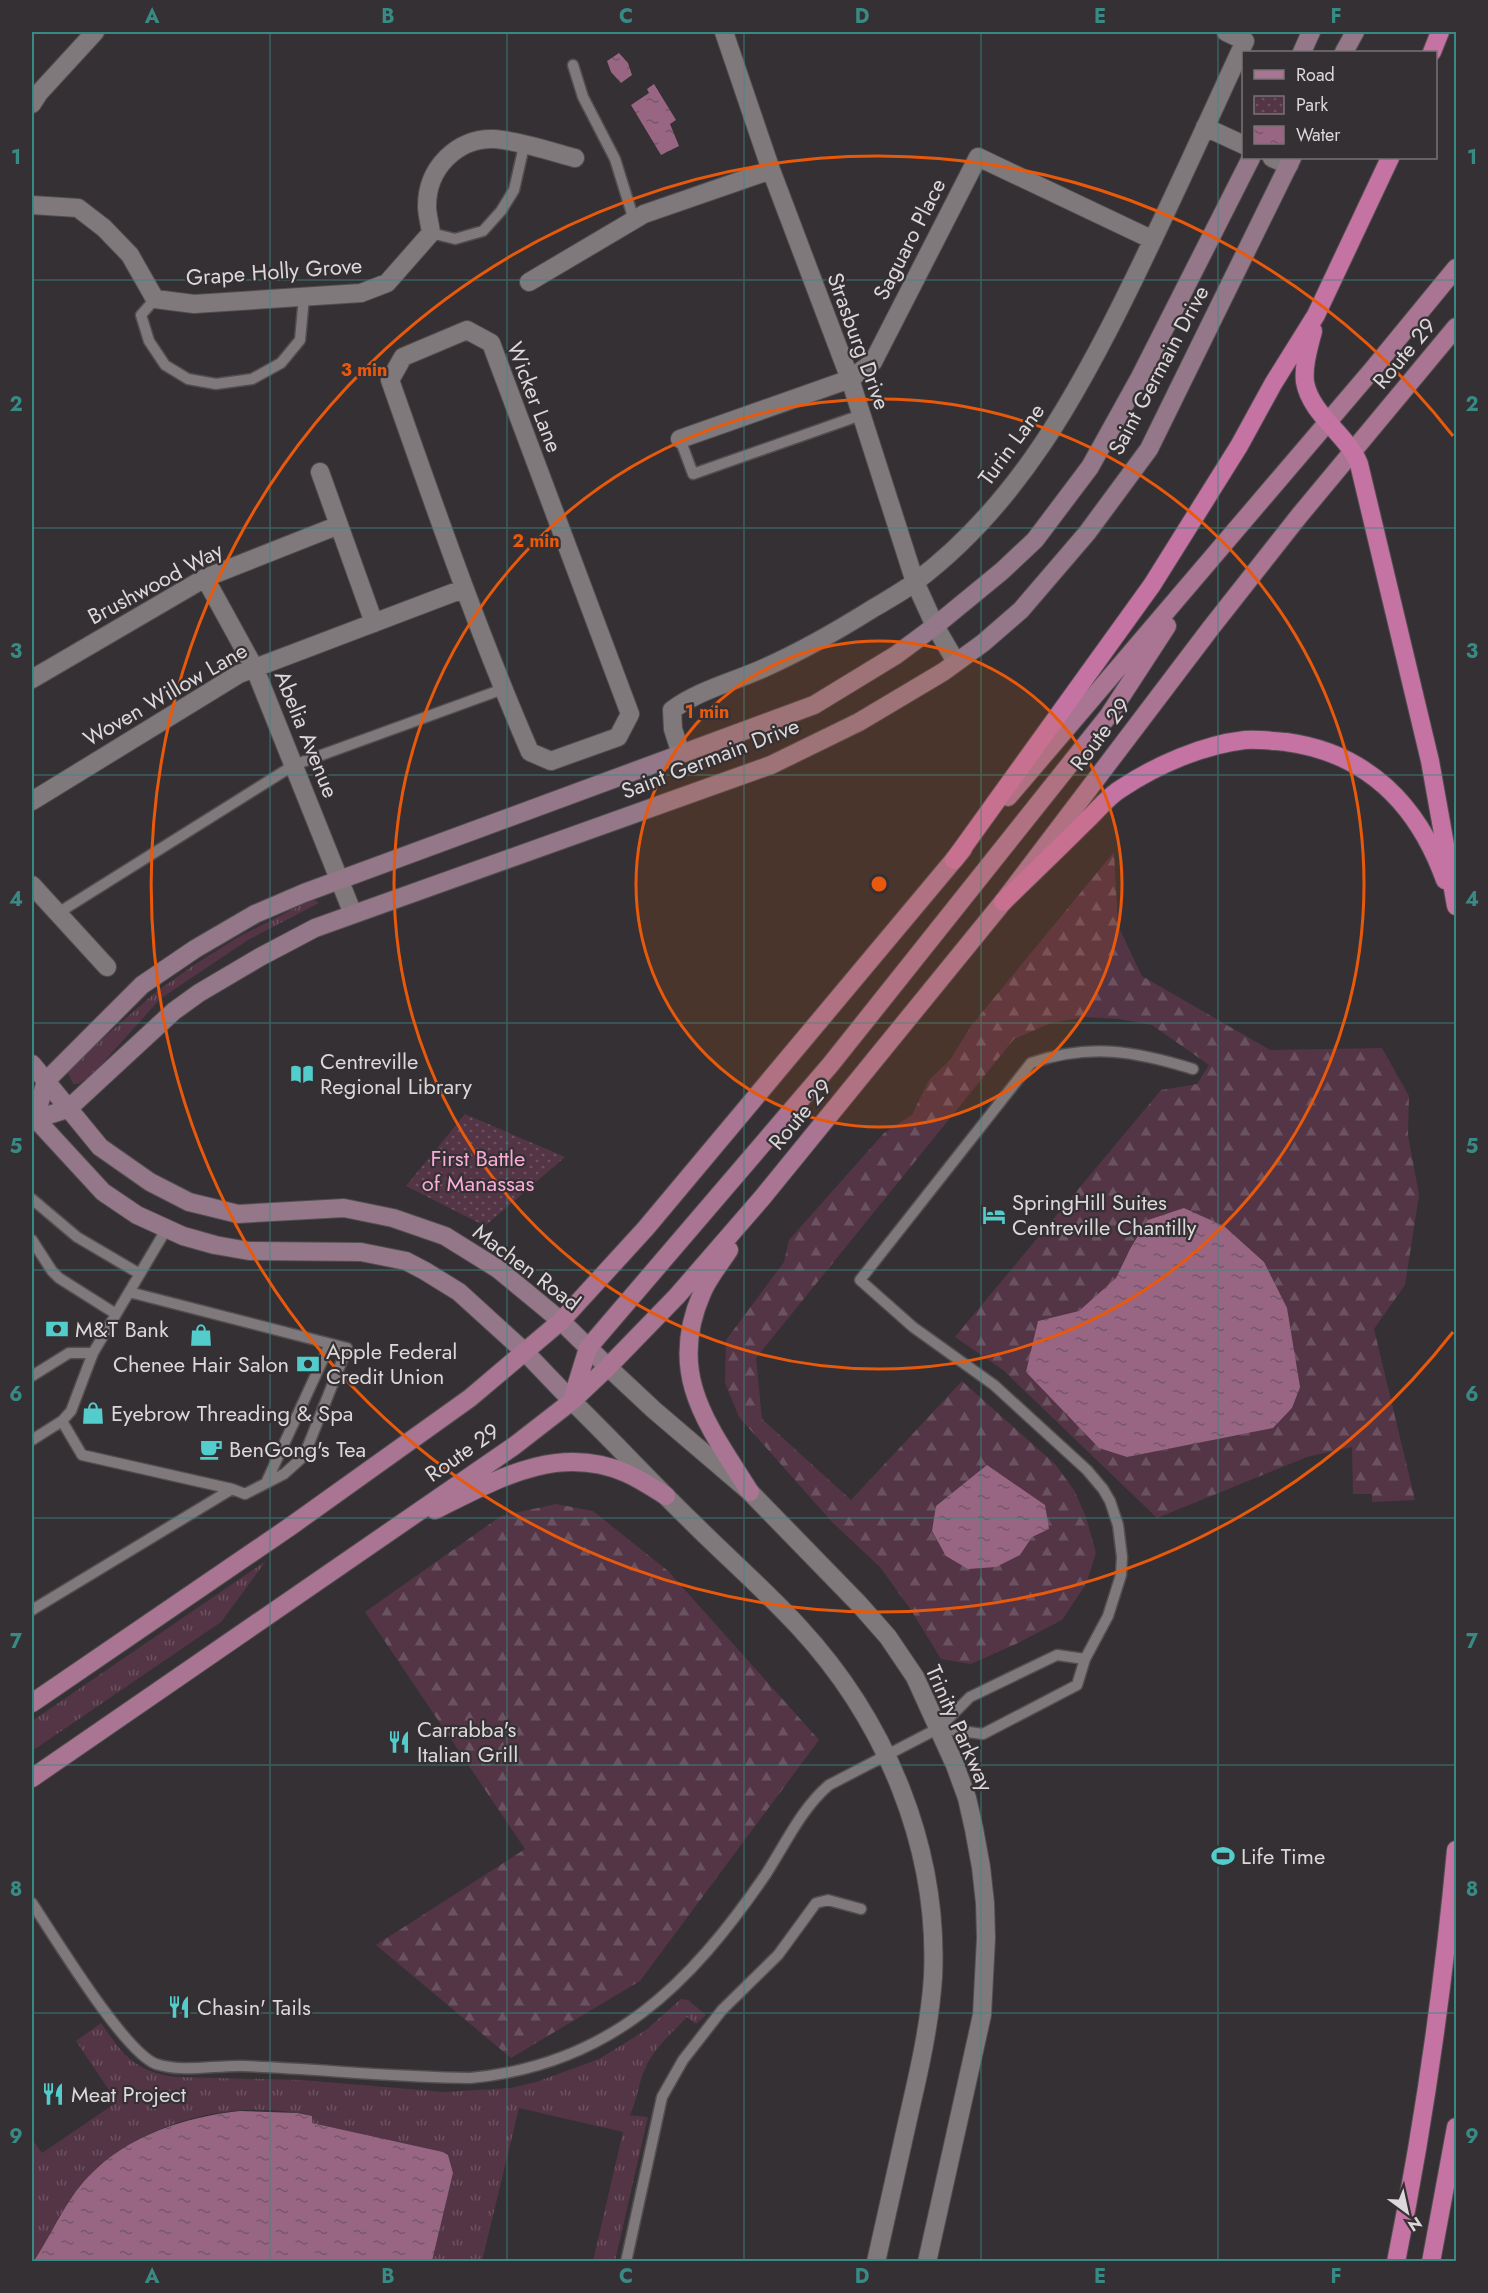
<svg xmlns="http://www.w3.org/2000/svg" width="1488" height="2293" font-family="Jost,sans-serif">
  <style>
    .grass { fill: url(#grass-tufts) }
    .forest { fill: url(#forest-firs); fill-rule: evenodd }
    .park { fill: url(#park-dots) }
    .water { fill: url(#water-ripples) }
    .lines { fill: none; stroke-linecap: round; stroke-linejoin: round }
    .lane-casing { stroke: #524e50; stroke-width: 13 }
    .street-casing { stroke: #524e50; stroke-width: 20 }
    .secondary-casing { stroke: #524e50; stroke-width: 20 }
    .primary-casing { stroke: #524e50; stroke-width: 20 }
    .highway-casing { stroke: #524e50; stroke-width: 20 }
    .lane { stroke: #80797c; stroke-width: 10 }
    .street { stroke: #80797c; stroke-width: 18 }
    .secondary { stroke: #947788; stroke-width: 18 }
    .primary { stroke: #a97593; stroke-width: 18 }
    .highway { stroke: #c473a3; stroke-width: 18 }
    .grid { fill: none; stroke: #388a84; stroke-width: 1.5; stroke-opacity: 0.55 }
    .ring { fill: none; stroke: #e8590c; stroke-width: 3 }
    .labels { text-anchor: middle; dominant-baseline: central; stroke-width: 4.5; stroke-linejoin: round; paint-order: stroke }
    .street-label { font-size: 22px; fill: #dcd8da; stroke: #353033 }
    .poi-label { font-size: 22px; fill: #dcd8da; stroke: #353033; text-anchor: start }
    .park-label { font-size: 22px; fill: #f9acd8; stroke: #353033 }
    .centre { fill: #e8590c; stroke: #353033; stroke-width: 3 }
    .ring-label { font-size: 18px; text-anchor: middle; font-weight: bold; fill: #e8590c; stroke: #353033; stroke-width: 4.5; stroke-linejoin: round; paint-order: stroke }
    .neatline { fill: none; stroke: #388a84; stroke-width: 2 }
    .grid-label { font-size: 20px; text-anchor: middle; font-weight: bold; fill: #388a84 }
  </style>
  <defs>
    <pattern id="grass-tufts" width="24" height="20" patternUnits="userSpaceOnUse" patternTransform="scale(1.5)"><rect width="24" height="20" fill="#533546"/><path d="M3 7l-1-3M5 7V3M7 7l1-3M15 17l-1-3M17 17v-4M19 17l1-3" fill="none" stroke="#6b5260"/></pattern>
    <pattern id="forest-firs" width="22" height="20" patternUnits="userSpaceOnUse" patternTransform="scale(1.5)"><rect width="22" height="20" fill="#533546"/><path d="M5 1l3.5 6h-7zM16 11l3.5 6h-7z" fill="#6b5260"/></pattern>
    <pattern id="park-dots" width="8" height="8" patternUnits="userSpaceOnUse" patternTransform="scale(1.5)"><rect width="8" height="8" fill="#533546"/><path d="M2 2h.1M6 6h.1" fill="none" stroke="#6b5260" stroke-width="1.8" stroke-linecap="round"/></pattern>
    <pattern id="water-ripples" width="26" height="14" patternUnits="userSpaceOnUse" patternTransform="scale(1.5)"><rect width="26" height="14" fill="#986683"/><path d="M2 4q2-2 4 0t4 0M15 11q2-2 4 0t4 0" fill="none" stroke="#765769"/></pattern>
  </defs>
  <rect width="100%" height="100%" fill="#353033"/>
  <path class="grass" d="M313,899L319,903L248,940L160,999L92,1075L78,1084H73L67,1071L70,1067L156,992L194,965L240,936Z
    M266,1561L221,1622L32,1751V1721Z
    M681,1999L688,2000L706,2015L696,2024L687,2017C672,2033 653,2049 645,2069C638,2084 637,2101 630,2115L648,2117L615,2261H593L623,2132L519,2108L482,2261H432L453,2173L448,2155L443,2152L312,2123V2116C236,2098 145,2120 89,2176C65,2200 52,2234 34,2261H32V2139L42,2153L117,2102L76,2041L101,2023C124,2056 134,2071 176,2077L302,2080L445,2092L510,2088L536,2082L599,2059L646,2030Z"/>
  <path class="forest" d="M1114,852L1118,926L1142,976L1270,1050L1382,1048L1409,1096L1408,1135L1419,1195L1405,1285L1374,1329L1415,1500L1372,1502V1494H1353L1352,1447L1307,1457L1157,1518L1003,1370L955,1337L1161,1090L1197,1084L1209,1065L1152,1025L1119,1019L1085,1017L1051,1023L1014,1039L756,1358L762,1419L851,1500L962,1381L1055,1464L1074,1490L1086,1517L1096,1553L1086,1584L1062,1620L1018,1643L971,1664L941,1659L911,1610L880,1567L832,1522L739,1417L725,1383L726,1340L784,1262L789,1240L884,1133L912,1115L929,1080L950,1060L971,1026ZM1184,1208L1224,1226L1264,1262L1292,1408L1273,1428L1127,1457L1038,1321L1079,1311L1116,1278L1130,1249ZM987,1466L1032,1537L1020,1555L936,1506Z
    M556,1504L593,1511L668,1571L819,1740L640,1981L511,2058L376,1945L525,1849L365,1612L501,1516Z"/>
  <path class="park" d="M465,1114L565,1157L485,1226L406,1186Z"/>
  <path class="water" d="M619,53L628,63L632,75L621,83L611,72L607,61Z
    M654,84L676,120L670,124L679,146L661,155L631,105L649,93L647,89Z
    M1184,1208L1224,1226L1264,1262L1287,1308L1300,1387L1292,1408L1273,1428L1127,1457L1099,1448L1026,1372L1038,1321L1079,1311L1116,1278L1130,1249L1148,1220Z
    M987,1465L1045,1505L1049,1529L1032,1537L1020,1555L996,1567L968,1569L946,1556L932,1531L936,1506Z
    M240,2111L297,2113L312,2116V2123L443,2152L448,2155L453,2173L432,2261H34C52,2234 65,2201 88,2177C128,2135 185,2117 240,2111Z"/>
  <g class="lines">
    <g class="lane-casing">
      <path id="lane" d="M573,65L583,97L615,159L634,220
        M431,233L455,239L483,231L501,211L514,190L524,146
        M155,299L141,315L149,341L165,365L188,379L216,384L252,379L281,363L300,340L304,297
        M680,439L693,474L861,415
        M58,913L294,765L503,689
        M32,1199L77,1237L140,1274
        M32,1240L52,1271L59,1278L116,1314
        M32,1376L69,1353H93
        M62,1421L82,1455L232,1489
        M32,1440L62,1421L71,1411L93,1353L167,1228
        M266,1483L330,1344
        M32,1610L232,1489L245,1494L284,1474L304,1456L347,1348L129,1292
        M939,1728L983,1734L1077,1685L1085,1659L1108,1616L1121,1575L1122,1557L1118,1525L1110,1501L1103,1489L1087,1470L994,1385L913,1327L860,1280L1031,1063C1090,1043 1135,1051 1193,1069
        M32,1903C54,1936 124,2052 156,2064C184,2073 215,2065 243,2066C318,2069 394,2077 470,2078C610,2065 690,1985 766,1874C786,1843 801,1809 829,1785L939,1728L970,1697L1057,1655L1085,1659
        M626,2262L662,2097L683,2060L722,2010L778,1955L816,1903L828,1900L861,1909"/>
    </g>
    <g class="street-casing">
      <path id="street" d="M724,32L771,170L850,379L915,582L935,626L956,662
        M32,104L39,93L95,32
        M1205,127L1244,145
        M1272,158L1289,165
        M32,205L78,208L104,228L130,255L155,299L194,304L361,293L387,283L431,233C430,224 427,215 427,206C427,168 457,138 494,139C516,140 553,152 575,158
        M529,282L644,214L771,170
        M467,330L491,343L630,714L618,737L551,761L530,752C477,630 434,505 390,380L403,357Z
        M680,439L850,379L873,362L978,157L1153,240
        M320,472L374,623
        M205,578L255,669L353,914
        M32,679L205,578L339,525
        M681,754L673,729L672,710C699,690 733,682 764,668C802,651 837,631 872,609C887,600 902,592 915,582C1018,505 1079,392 1134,279C1172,201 1208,121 1245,41L1226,32
        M32,801L239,674L463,589
        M32,885L107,967
        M608,1367L654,1410L750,1492L859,1604L888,1637L915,1677L955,1765L967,1798L974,1829L981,1867L985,1903L986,1938L982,2015L927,2262
        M572,1401C612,1440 651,1482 692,1522C727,1557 765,1590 799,1627C886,1721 939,1848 933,1977C930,2022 920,2067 910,2110C899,2161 887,2211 876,2262"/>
    </g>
    <g class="secondary-casing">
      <path id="secondary" d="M1302,52L1311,32
        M1344,52L1355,32
        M32,1064L100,1147L150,1182L189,1202L238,1214L344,1208L393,1218L445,1236L498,1269L532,1297L561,1321L608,1367
        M32,1115L103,1192L137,1215L183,1236L215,1245L249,1251L361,1252L406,1261L425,1271L459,1292L526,1353L572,1401
        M35,1118L46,1081L142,985L195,949L255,914L304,893L814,705L896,655L935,626L1002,571L1035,540L1090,467L1140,377L1251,158
        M32,1120L68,1109L174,1011L199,993L260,957L315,928L771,765L859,722L943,672L983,643L1021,610L1087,533L1149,449L1292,158"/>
    </g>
    <g class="primary-casing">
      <path id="primary" d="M1008,797L1373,369L1456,268
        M729,1250C720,1264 708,1278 702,1293C666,1375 708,1425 750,1492
        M572,1400L588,1348L831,1064L1109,715L1167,626
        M435,1510C496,1480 557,1443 626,1473C640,1479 653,1488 666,1496
        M32,1703L291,1526L470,1398L561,1321L646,1228L963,849
        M32,1778L514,1446L572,1401L608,1367L677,1296L762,1198L1003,902L1210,629L1299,516L1456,327"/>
    </g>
    <g class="highway-casing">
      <path id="highway" d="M1432,52L1440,32
        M1313,331C1309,347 1303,366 1305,382C1311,415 1347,434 1359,464L1430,761L1456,906
        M954,860L1152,585L1239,446L1273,384L1316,315L1390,158
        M1003,902C1031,875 1058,849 1085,822C1097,811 1108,796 1122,788C1157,765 1202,745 1245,740C1258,739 1272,741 1286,742C1367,753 1418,805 1445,880
        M1396,2262C1424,2124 1443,1990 1456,1850
        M1431,2262L1456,2127"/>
    </g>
    <use href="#lane" class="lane"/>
    <use href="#street" class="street"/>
    <use href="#secondary" class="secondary"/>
    <use href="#primary" class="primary"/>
    <use href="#highway" class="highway"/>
  </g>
  <path class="grid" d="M270,32V2262M507,32V2262M744,32V2262M981,32V2262M1218,32V2262M32,280H1456M32,528H1456M32,775H1456M32,1023H1456M32,1270H1456M32,1518H1456M32,1765H1456M32,2013H1456"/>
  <circle cx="879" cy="884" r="243" fill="#e8590c" fill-opacity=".12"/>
  <g class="ring">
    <circle cx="879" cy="884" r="243"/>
    <circle cx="879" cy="884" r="485"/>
    <path d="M1453 1332A728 728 0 1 1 1453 436"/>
  </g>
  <defs>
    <g id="library-bare" transform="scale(1.8)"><path d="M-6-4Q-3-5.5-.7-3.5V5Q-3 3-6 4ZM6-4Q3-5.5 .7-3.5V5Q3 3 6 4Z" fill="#52cdcc" stroke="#353033" stroke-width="2.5" paint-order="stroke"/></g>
    <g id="hotel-bare" transform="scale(1.8)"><path d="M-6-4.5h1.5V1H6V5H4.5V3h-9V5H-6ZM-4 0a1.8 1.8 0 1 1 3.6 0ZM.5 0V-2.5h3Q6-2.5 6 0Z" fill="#52cdcc" stroke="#353033" stroke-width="2.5" paint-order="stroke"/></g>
    <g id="bank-bare" transform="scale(1.8)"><path d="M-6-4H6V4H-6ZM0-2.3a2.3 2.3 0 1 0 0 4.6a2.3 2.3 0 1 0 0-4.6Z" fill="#52cdcc" stroke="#353033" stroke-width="2.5" paint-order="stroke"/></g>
    <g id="shop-bare" transform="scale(1.8)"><path d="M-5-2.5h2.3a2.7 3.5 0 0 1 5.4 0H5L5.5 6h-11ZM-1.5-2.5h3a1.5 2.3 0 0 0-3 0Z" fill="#52cdcc" stroke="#353033" stroke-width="2.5" paint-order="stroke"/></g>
    <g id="cafe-bare" transform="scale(1.8)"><path d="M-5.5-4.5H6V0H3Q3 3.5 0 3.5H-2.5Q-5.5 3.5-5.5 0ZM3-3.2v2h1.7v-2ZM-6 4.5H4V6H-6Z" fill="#52cdcc" stroke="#353033" stroke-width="2.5" paint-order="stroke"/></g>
    <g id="restaurant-bare" transform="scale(1.8)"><path d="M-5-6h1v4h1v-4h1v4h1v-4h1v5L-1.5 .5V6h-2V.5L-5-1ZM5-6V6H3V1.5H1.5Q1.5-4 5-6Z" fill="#52cdcc" stroke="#353033" stroke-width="2.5" paint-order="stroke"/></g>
    <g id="stadium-bare" transform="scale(1.8)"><path d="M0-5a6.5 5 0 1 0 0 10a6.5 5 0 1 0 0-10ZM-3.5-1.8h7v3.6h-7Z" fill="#52cdcc" stroke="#353033" stroke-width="2.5" paint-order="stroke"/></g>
  </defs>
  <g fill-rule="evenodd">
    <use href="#library-bare" x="302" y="1074"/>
    <use href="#hotel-bare" x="994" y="1215"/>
    <use href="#bank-bare" x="57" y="1329"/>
    <use href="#shop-bare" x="201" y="1335"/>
    <use href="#bank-bare" x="308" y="1364"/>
    <use href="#shop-bare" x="93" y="1413"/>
    <use href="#cafe-bare" x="211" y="1449"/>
    <use href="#restaurant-bare" x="399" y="1742"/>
    <use href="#stadium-bare" x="1223" y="1856"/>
    <use href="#restaurant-bare" x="179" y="2007"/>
    <use href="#restaurant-bare" x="53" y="2094"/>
  </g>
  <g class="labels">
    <g class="street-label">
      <text transform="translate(909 239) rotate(-63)">Saguaro Place</text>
      <text transform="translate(274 271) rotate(-4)">Grape Holly Grove</text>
      <text transform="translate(859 341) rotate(70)">Strasburg Drive</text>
      <text transform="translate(1404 353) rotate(-50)">Route 29</text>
      <text transform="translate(1158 370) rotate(-62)">Saint Germain Drive</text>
      <text transform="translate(535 397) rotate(69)">Wicker Lane</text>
      <text transform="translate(1011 444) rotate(-54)">Turin Lane</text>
      <text transform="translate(155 583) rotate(-28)">Brushwood Way</text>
      <text transform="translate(165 694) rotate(-30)">Woven Willow Lane</text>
      <text transform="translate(307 734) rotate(68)">Abelia Avenue</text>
      <text transform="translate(1100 734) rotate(-53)">Route 29</text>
      <text transform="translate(710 758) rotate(-21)">Saint Germain Drive</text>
      <text transform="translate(800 1114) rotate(-50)">Route 29</text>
      <text transform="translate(527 1267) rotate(37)">Machen Road</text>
      <text transform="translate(462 1452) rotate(-35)">Route 29</text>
      <text transform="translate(960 1728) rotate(66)">Trinity Parkway</text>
    </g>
    <g class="poi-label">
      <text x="320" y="1061">Centreville<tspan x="320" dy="25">Regional Library</tspan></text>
      <text x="1012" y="1202">SpringHill Suites<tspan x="1012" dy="25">Centreville Chantilly</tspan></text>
      <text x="75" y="1329">M&amp;T Bank</text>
      <text x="326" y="1351">Apple Federal<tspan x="326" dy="25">Credit Union</tspan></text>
      <text x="201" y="1364" text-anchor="middle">Chenee Hair Salon</text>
      <text x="111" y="1413">Eyebrow Threading &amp; Spa</text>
      <text x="229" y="1449">BenGong's Tea</text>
      <text x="417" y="1729">Carrabba's<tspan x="417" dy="25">Italian Grill</tspan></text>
      <text x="1241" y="1856">Life Time</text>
      <text x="197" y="2007">Chasin' Tails</text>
      <text x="71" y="2094">Meat Project</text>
    </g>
    <g class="park-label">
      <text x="478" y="1158">First Battle<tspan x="478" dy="25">of Manassas</tspan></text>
    </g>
  </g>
  <circle cx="879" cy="884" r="9" class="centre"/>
  <g class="ring-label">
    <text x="364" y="376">3 min</text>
    <text x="536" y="547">2 min</text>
    <text x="707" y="718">1 min</text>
  </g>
  <rect width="1488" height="2293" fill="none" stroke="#353033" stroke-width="66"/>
  <rect x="1242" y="51" width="195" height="108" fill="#353033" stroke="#787376" stroke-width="1.5"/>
  <rect x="1254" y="70" width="30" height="9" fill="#a97593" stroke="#787376" stroke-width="1.5"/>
  <text x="1296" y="81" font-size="18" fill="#dcd8da">Road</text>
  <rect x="1254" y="96" width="30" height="18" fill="url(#park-dots)" stroke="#787376" stroke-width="1.5"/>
  <text x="1296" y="111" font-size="18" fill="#dcd8da">Park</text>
  <rect x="1254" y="126" width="30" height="18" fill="url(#water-ripples)" stroke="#787376" stroke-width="1.5"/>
  <text x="1296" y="141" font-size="18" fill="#dcd8da">Water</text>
  <g transform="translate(1407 2212) rotate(147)" stroke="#353033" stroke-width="4.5" paint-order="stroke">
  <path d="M0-4.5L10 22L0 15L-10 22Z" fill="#dcd8da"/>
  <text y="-9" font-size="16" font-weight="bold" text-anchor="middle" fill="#dcd8da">N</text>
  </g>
  <rect x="33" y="33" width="1422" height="2227" class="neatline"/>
  <g class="grid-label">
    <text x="152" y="23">A</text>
    <text x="388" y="23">B</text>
    <text x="626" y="23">C</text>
    <text x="862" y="23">D</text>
    <text x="1100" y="23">E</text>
    <text x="1336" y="23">F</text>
    <text x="16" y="164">1</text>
    <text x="1472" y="164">1</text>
    <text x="16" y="411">2</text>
    <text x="1472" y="411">2</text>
    <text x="16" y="658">3</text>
    <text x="1472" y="658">3</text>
    <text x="16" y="906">4</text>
    <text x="1472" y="906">4</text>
    <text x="16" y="1153">5</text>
    <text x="1472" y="1153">5</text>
    <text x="16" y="1401">6</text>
    <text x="1472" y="1401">6</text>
    <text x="16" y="1648">7</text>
    <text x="1472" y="1648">7</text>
    <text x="16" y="1896">8</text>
    <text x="1472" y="1896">8</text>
    <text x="16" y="2143">9</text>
    <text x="1472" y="2143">9</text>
    <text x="152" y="2283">A</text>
    <text x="388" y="2283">B</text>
    <text x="626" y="2283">C</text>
    <text x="862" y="2283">D</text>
    <text x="1100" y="2283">E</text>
    <text x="1336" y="2283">F</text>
  </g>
</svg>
